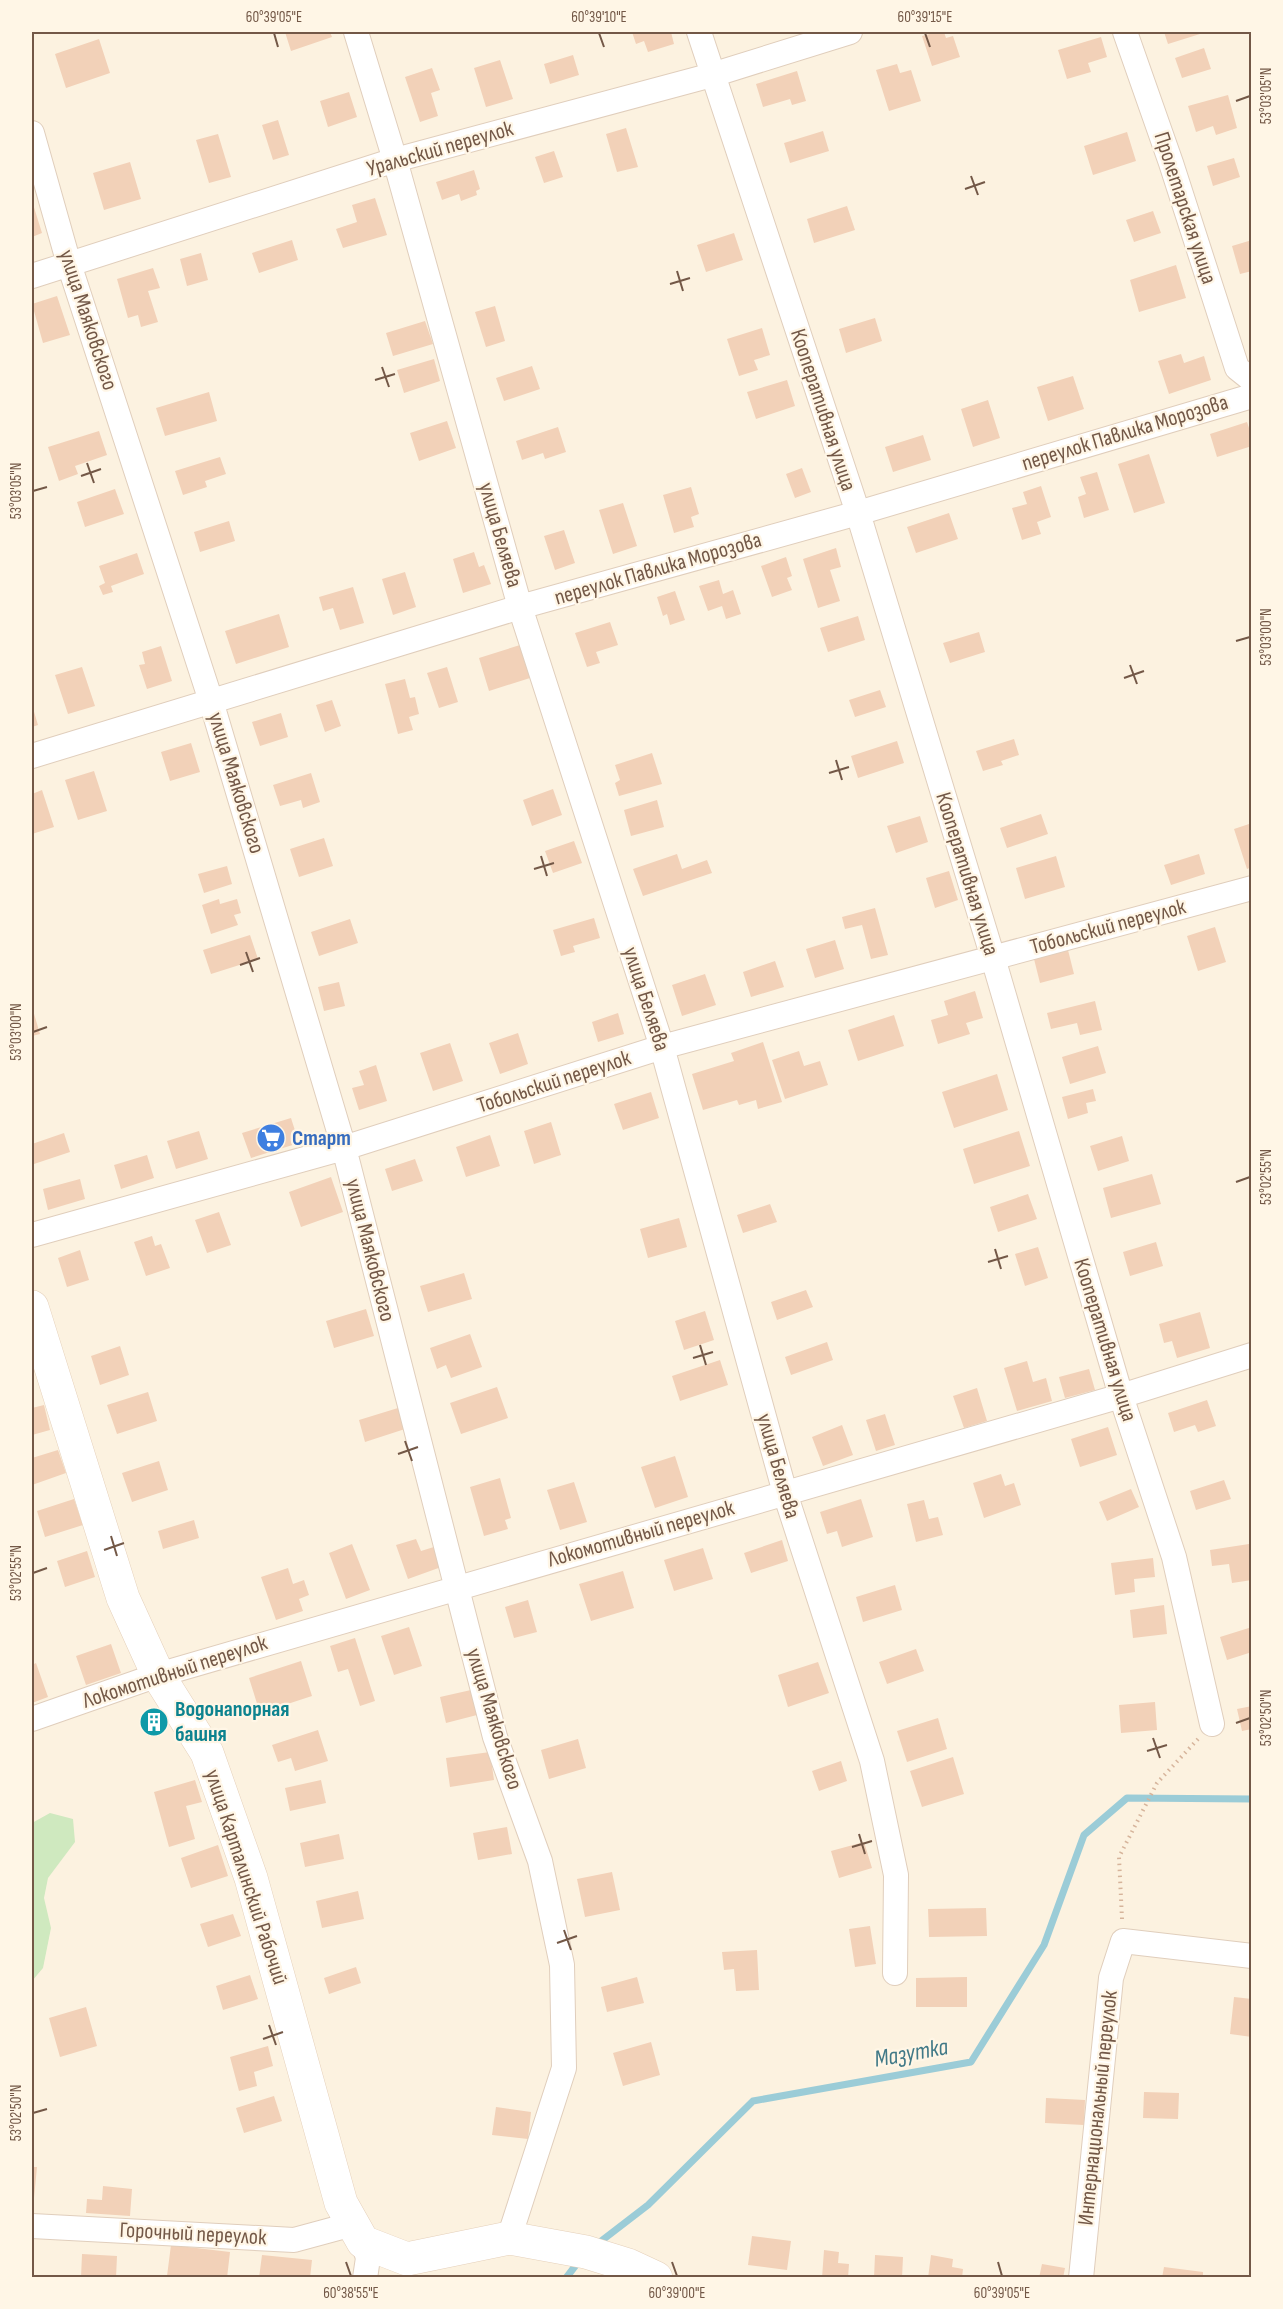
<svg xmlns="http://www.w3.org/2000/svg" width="1283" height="2309" font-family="'Sofia Sans Condensed',sans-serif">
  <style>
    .green { fill: #cfe9bf }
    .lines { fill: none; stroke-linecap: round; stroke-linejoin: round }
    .stream { stroke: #9bccd7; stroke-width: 7 }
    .building { fill: #f2d1b8 }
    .street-casing { stroke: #e0cebc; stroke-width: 26 }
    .secondary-casing { stroke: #e5d0ba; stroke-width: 34 }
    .path { stroke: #d6b49b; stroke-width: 4; stroke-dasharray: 1.5 4.5; stroke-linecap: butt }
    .street { stroke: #fff; stroke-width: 24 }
    .secondary { stroke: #fff; stroke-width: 33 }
    .ticks { fill: none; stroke: #735847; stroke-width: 2 }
    .labels { text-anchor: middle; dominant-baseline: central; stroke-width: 4.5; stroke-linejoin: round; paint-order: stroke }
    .street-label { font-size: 22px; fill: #735847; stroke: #fff6e6 }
    .shop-label { font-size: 22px; font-weight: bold; fill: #366cbe; stroke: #fff6e6; text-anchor: start }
    .culture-label { font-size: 22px; font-weight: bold; fill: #0d838f; stroke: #fff6e6; text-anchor: start }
    .water-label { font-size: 24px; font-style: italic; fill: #417987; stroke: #fff6e6 }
    .neatline { fill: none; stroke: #735847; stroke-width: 2 }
    .ticks-label { font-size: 15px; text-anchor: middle; fill: #735847 }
  </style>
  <rect width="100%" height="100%" fill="#fcf2e0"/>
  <path class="green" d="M50,1813L73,1819L75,1842L48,1878L44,1898L51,1928L43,1968L32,1981V1823Z"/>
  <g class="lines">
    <path class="stream" d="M596,2245L648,2205L753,2101L971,2062L1044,1945L1084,1835L1127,1798L1252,1799
      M566,2278L579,2261"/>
  </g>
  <path class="building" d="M285,32H330L332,37L291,51Z
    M632,32H671L674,44L648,52L644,41L636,44Z
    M937,32H944L946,38L953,36L960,57L932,66L922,36Z
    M1164,32H1199L1200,34L1168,44Z
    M1101,37L1107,57L1088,63L1091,72L1067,79L1058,50Z
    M99,39L110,73L66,88L55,54Z
    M1204,48L1211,69L1182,78L1175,58Z
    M573,55L579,75L550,84L544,64Z
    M500,60L513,99L486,107L474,68Z
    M897,64L900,73L911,70L921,101L889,111L876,70Z
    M432,68L440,90L431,93L438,116L420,122L405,77Z
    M797,71L806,101L792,105L790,99L763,107L756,84Z
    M349,92L357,117L328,127L320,101Z
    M1228,95L1237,128L1216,135L1213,126L1196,132L1188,106Z
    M278,120L289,155L273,160L262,125Z
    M626,128L638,167L617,172L606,134Z
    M823,131L829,151L790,163L784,143Z
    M1127,132L1136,161L1093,175L1084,146Z
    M218,134L231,177L209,183L196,140Z
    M554,151L563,177L544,183L535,157Z
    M1234,158L1240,177L1213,186L1207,166Z
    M130,162L141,199L104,210L93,173Z
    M474,170L480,189L476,191L477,195L461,201L459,194L442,200L436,182Z
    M375,198L387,235L343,248L336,229L357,222L352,205Z
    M32,201L42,233L32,237Z
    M847,206L855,230L814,243L807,219Z
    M1153,211L1161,233L1134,242L1126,220Z
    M734,233L743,260L706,272L697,245Z
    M292,240L298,260L259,273L252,253Z
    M1252,240V271L1240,274L1232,246Z
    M201,253L208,280L187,286L180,259Z
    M1176,265L1186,298L1139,312L1130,280Z
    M153,268L160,288L148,291L158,322L141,327L138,315L128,318L117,279Z
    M57,296L70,335L43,343L32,304Z
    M495,306L505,341L486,347L475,312Z
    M875,318L882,341L846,353L839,329Z
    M425,321L433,344L393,356L386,333Z
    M762,328L770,355L754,360L758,370L739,376L727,339Z
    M1181,354L1184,363L1204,356L1211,380L1169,394L1158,361Z
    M434,359L440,381L404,393L397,370Z
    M532,366L540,389L504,401L496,378Z
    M1073,376L1084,409L1048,421L1037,387Z
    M787,380L795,406L756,419L747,392Z
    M209,392L217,421L165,436L156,408Z
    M988,400L1000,438L973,447L961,409Z
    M447,421L456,448L419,461L410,433Z
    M1247,422L1252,437V446L1217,457L1210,434Z
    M558,427L566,452L545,459L543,453L522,460L516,441Z
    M99,431L107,455L75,466L78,474L59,481L48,447Z
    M923,435L931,460L893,472L885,447Z
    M1149,454L1165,503L1134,513L1118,464Z
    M220,457L226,474L205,481L207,487L183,495L175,471Z
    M802,468L811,492L795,498L786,474Z
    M1097,472L1109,510L1084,518L1078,497L1086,494L1080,477Z
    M1041,486L1051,517L1037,522L1041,534L1022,540L1012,508L1027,504L1023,492Z
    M691,487L699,514L691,517L694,527L674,533L663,495Z
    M115,489L124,514L85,527L77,502Z
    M623,503L637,546L613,554L599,510Z
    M949,513L958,539L916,553L907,527Z
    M229,521L235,541L200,552L194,532Z
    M564,530L575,563L555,570L544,536Z
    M836,548L841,567L830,570L840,601L818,608L803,559Z
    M474,552L479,567L484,565L491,584L463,593L453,559Z
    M137,553L144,574L111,586L113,592L103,595L99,586L105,583L99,566Z
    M786,557L792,576L787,578L792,590L772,597L761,566Z
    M405,572L416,607L393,615L382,579Z
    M719,580L723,594L733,590L741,614L726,619L722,606L708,611L699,586Z
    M353,587L364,623L340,630L333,608L323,611L319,597Z
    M675,591L685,620L670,625L667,614L663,616L657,597Z
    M279,614L289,647L236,664L225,631Z
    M858,616L865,640L828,652L820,628Z
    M610,622L618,645L596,652L600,663L587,667L575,633Z
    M979,632L985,652L950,663L943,643Z
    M520,645L530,678L489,691L479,658Z
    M161,646L172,681L147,689L139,665L145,664L142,652Z
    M82,667L95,706L68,714L55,675Z
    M447,667L458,702L439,708L427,673Z
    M405,679L410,698L415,697L419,714L409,717L413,730L398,734L385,684Z
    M880,690L886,707L855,717L849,700Z
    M332,700L341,726L325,732L316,705Z
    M32,705L38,725L32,727Z
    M281,713L288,737L260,746L252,722Z
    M1014,739L1019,755L1001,761L1003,765L983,771L976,751Z
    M897,741L904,763L858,778L851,756Z
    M191,743L200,772L170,781L161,752Z
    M652,753L662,784L619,796L615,783L620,780L615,765Z
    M94,771L107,811L78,820L65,780Z
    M311,773L320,802L303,808L301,800L280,806L273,785Z
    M553,789L562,815L532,826L523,800Z
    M42,790L54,827L32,834V794Z
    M657,800L664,827L631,836L624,810Z
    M1041,814L1048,834L1007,848L1000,828Z
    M920,816L928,842L896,853L887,826Z
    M1252,823V867L1247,869L1234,829Z
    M324,838L333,866L299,877L290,849Z
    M574,841L582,863L553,873L545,851Z
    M677,854L682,869L707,860L712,873L643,896L633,869Z
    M1199,854L1205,874L1171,885L1164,865Z
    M1056,856L1065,887L1025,899L1016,868Z
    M227,866L232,884L204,893L198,874Z
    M949,871L958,900L935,908L926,878Z
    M219,899L220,904L237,899L241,913L234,915L238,925L211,934L202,905Z
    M875,908L888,955L871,959L862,925L845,929L842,917Z
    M594,918L600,938L573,946L575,952L561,956L553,930Z
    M350,919L358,943L319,956L311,932Z
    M1215,927L1226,962L1198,971L1187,936Z
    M250,935L258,959L211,974L203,950Z
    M835,940L844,969L815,978L806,949Z
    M1068,950L1074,974L1040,983L1034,959Z
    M775,961L784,987L751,997L743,972Z
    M705,974L716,1005L682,1016L672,985Z
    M339,982L345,1006L324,1011L318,987Z
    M975,991L983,1018L966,1023L970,1034L938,1044L931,1020L948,1015L944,1001Z
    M1095,1001L1102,1030L1080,1035L1077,1023L1051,1029L1047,1013Z
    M32,1007L40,1034L32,1036Z
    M618,1013L624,1034L598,1042L592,1022Z
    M894,1015L904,1046L858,1061L848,1030Z
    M518,1033L528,1064L500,1074L489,1043Z
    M763,1042L782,1102L758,1109L756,1100L739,1105L737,1100L703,1110L692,1074L734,1061L731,1053Z
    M450,1043L463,1081L433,1091L420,1053Z
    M1098,1046L1106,1073L1070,1084L1062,1057Z
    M799,1051L804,1066L820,1061L828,1085L785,1099L772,1060Z
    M376,1065L387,1101L359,1110L352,1088L364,1085L359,1071Z
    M997,1074L1008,1110L954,1128L942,1092Z
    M1093,1089L1096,1101L1086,1103L1088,1113L1068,1119L1062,1097Z
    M651,1092L659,1118L623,1130L614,1104Z
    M291,1118L299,1143L251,1158L242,1133Z
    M551,1122L561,1155L534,1164L524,1131Z
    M199,1131L208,1159L176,1169L167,1141Z
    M1019,1131L1030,1166L974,1184L963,1149Z
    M64,1133L70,1152L34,1164L32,1144Z
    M490,1135L500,1166L466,1177L456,1147Z
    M1122,1136L1129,1161L1098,1171L1090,1146Z
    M147,1155L154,1178L121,1189L114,1165Z
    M415,1159L423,1181L392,1191L385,1169Z
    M1152,1174L1161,1204L1111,1218L1103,1188Z
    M331,1177L343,1212L301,1227L289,1192Z
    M80,1179L85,1199L48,1210L43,1189Z
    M1028,1194L1037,1219L998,1232L990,1207Z
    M770,1204L777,1222L743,1233L737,1215Z
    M219,1212L231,1245L207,1253L195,1220Z
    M679,1218L687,1247L648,1258L640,1229Z
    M152,1236L155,1246L161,1244L170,1268L146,1276L134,1242Z
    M1156,1242L1163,1266L1130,1276L1123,1252Z
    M1038,1247L1048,1278L1025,1286L1015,1254Z
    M80,1250L89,1280L67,1287L58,1258Z
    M464,1273L472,1299L428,1312L420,1286Z
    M806,1290L813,1307L777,1320L771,1302Z
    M366,1309L374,1336L334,1348L326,1321Z
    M705,1311L714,1340L684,1350L675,1321Z
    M1200,1312L1210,1348L1177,1358L1172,1341L1164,1343L1159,1324Z
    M470,1334L482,1367L451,1378L446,1365L437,1369L430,1348Z
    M827,1342L833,1360L791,1375L785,1357Z
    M120,1346L129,1375L100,1385L91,1356Z
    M720,1360L728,1385L680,1401L672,1376Z
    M1027,1361L1033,1382L1046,1378L1052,1401L1017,1411L1004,1368Z
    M1089,1369L1095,1390L1065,1398L1059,1377Z
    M497,1387L508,1418L461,1434L450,1403Z
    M977,1388L987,1421L964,1428L953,1396Z
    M148,1392L157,1421L117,1434L107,1405Z
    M1207,1400L1216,1426L1198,1432L1195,1425L1174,1432L1168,1413Z
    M44,1405L50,1430L32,1435V1408Z
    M398,1408L405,1429L365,1442L359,1420Z
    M885,1414L895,1445L876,1451L866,1420Z
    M842,1425L853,1455L823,1466L812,1437Z
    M1108,1427L1117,1455L1080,1467L1071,1439Z
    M58,1450L66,1473L32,1485V1458Z
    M675,1456L688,1497L655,1508L641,1467Z
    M159,1461L168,1490L132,1502L122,1473Z
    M1001,1474L1005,1486L1014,1483L1021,1505L984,1518L973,1483Z
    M500,1478L511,1518L505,1520L508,1529L484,1536L470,1487Z
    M1224,1480L1231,1499L1196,1510L1190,1491Z
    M574,1482L587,1522L560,1530L547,1490Z
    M1131,1489L1139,1507L1107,1521L1099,1502Z
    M74,1499L83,1525L45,1537L37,1511Z
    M861,1499L873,1537L842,1547L837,1531L827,1534L820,1512Z
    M924,1500L929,1519L938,1517L943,1535L916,1542L907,1504Z
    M194,1520L199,1538L163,1549L158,1531Z
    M416,1539L421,1551L437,1546L444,1566L408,1579L396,1545Z
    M782,1540L788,1561L751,1573L744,1553Z
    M352,1544L370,1590L346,1599L329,1553Z
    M1249,1544L1252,1580L1232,1583L1229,1564L1212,1566L1210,1550Z
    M703,1548L713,1579L674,1591L664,1560Z
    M87,1551L95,1577L65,1587L57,1561Z
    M1153,1558L1155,1577L1134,1579L1135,1592L1115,1595L1111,1563Z
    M288,1568L293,1584L304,1580L309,1595L299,1599L303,1611L276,1620L261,1577Z
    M623,1571L634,1608L591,1621L579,1584Z
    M895,1585L902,1610L863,1622L856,1597Z
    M528,1600L537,1632L514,1638L505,1607Z
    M1164,1605L1167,1634L1133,1638L1130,1610Z
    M409,1627L422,1666L394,1675L381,1636Z
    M1252,1627V1652L1227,1660L1220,1637Z
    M355,1638L375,1701L360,1706L348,1669L338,1672L330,1646Z
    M111,1644L121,1673L86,1685L76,1656Z
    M916,1649L924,1671L887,1684L879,1662Z
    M301,1661L312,1696L260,1713L249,1678Z
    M818,1662L829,1693L788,1707L778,1675Z
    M36,1663L48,1697L32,1703V1665Z
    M471,1690L477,1715L446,1723L440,1697Z
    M1155,1702L1157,1730L1121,1733L1119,1705Z
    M1252,1706V1729L1242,1731L1237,1709Z
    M142 1722a12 12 0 1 1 24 0a12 12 0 1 1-24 0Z
    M938,1718L947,1749L907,1762L897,1731Z
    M318,1730L328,1761L295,1771L291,1758L278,1762L272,1745Z
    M578,1739L586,1768L549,1779L541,1750Z
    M490,1752L494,1780L450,1787L446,1758Z
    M953,1757L964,1794L922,1807L910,1771Z
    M841,1761L847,1781L819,1791L812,1771Z
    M195,1780L202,1802L186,1806L195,1839L169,1847L154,1792Z
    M321,1780L326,1803L290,1811L285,1788Z
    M507,1827L512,1854L478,1860L473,1833Z
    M339,1834L344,1859L305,1867L300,1843Z
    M864,1842L872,1868L839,1878L831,1851Z
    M218,1845L228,1876L191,1888L181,1858Z
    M612,1872L620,1910L585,1917L577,1879Z
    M358,1891L364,1919L322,1928L316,1901Z
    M986,1908L987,1936L929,1937L928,1909Z
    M233,1914L241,1936L208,1947L200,1924Z
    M870,1926L876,1964L855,1967L849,1929Z
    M757,1950L759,1990L736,1991L734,1969L724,1970L722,1952Z
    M356,1967L361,1983L329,1994L324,1978Z
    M250,1975L258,1999L223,2010L216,1986Z
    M637,1977L644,2003L607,2012L601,1987Z
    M967,1977V2007H916V1978Z
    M1234,1997L1252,1999V2037L1230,2034Z
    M86,2007L97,2046L60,2057L49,2018Z
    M651,2042L660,2075L623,2086L613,2053Z
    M268,2046L273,2066L254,2072L257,2086L239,2091L230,2057Z
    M1144,2092L1179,2093L1178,2119L1143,2118Z
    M274,2096L282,2121L244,2133L236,2108Z
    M1046,2098L1085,2100L1084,2125L1045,2123Z
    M496,2107L531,2112L528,2139L492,2135Z
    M32,2167H37L34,2198H32Z
    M103,2186L132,2189L130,2216L86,2213L87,2199L102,2200Z
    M752,2236L791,2241L787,2270L748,2265Z
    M171,2245L230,2252L227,2278L167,2276Z
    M824,2250L839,2252L838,2263L849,2264L848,2278H822Z
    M82,2254L117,2256L116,2278H81Z
    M262,2255L312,2260L310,2278H259Z
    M875,2255L903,2257L902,2278H874Z
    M931,2255L953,2259L952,2267L963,2269L962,2278H928Z
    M1042,2264L1065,2268L1063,2278H1039Z
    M1164,2267L1203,2272V2278H1162Z"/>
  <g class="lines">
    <g class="street-casing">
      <path id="street" d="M356,32L395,160L520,607L662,1047L785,1493L872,1761L896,1875L895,1973
        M699,32L858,513L993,958L1121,1396L1174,1557L1212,1724
        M1125,32L1171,163L1237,368L1252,380
        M32,133L69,264L211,701L344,1148L495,1737L540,1861L562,1965L564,2068L509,2238
        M32,276L395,160L712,75L850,32
        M32,756L520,607L858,513L1252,396
        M32,1235L344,1148L662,1047L1252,888
        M32,1719L158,1675L1121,1396L1252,1355
        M32,2226L294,2240L353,2224
        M363,2242L368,2258L365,2278
        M1081,2278L1111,1978L1123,1941L1252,1956"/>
    </g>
    <g class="secondary-casing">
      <path id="secondary" d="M32,1307L123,1598L158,1675L207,1753L251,1878L341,2203L363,2242L407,2259L509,2238L586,2252L628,2265L656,2278"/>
    </g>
    <path class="path" d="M1122,1919L1119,1857L1157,1783L1198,1739"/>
    <use href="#street" class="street"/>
    <use href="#secondary" class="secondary"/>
  </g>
  <path class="ticks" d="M274,33L278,47M599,33L604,47M925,33L930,47M1236,101L1250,96M971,176L978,195M965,189L985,182M677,271L683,291M670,284L690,278M382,367L389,387M375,380L395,374M87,463L94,483M81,476L101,469M33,491L47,487M1236,641L1250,637M1130,665L1137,684M1124,678L1144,671M836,760L842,780M829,773L849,767M541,856L547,876M534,869L554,863M246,952L253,972M240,965L260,958M33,1032L47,1027M1236,1182L1250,1177M995,1249L1001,1269M988,1262L1008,1256M700,1345L706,1365M693,1358L713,1352M405,1441L412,1461M398,1454L418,1447M111,1536L117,1556M104,1550L124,1543M33,1573L47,1568M1236,1723L1250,1718M1153,1738L1160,1758M1147,1751L1167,1745M859,1834L865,1854M852,1847L872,1841M564,1930L571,1950M557,1943L577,1936M269,2025L276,2045M263,2039L283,2032M33,2113L47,2109M346,2262L351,2276M672,2262L677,2276M998,2262L1002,2276"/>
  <defs>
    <g id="supermarket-disc" transform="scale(1.5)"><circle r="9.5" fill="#3f7fe0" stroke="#fff6e6"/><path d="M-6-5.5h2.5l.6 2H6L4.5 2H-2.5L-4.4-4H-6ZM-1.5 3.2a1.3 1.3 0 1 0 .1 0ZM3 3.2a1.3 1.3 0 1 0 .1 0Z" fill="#fff"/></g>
    <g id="building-disc" transform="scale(1.5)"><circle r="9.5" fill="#0f9aa8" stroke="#fff6e6"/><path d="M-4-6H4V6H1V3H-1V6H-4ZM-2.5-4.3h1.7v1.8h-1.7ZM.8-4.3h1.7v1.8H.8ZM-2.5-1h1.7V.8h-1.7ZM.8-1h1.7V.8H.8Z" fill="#fff"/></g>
  </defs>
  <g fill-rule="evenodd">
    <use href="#supermarket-disc" x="271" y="1138"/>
    <use href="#building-disc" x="154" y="1722"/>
  </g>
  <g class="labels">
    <g class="street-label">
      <text transform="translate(440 149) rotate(-16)">Уральский переулок</text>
      <text transform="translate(1185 208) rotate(72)">Пролетарская улица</text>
      <text transform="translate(88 320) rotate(72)">улица Маяковского</text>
      <text transform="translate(823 410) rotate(72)">Кооперативная улица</text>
      <text transform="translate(1125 433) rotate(-17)">переулок Павлика Морозова</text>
      <text transform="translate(500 535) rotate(74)">улица Беляева</text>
      <text transform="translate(658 569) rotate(-16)">переулок Павлика Морозова</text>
      <text transform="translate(236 783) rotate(73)">улица Маяковского</text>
      <text transform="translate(967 874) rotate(73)">Кооперативная улица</text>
      <text transform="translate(1108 927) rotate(-15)">Тобольский переулок</text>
      <text transform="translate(646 999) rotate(72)">улица Беляева</text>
      <text transform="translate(554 1082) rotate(-18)">Тобольский переулок</text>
      <text transform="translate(370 1250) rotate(76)">улица Маяковского</text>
      <text transform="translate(1105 1340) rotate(73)">Кооперативная улица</text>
      <text transform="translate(778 1466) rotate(74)">улица Беляева</text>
      <text transform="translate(641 1534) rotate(-16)">Локомотивный переулок</text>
      <text transform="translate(175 1672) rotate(-18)">Локомотивный переулок</text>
      <text transform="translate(494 1719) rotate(73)">улица Маяковского</text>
      <text transform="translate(246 1877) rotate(72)">улица Карталинский Рабочий</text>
      <text transform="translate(1098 2108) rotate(-84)">Интернациональный переулок</text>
      <text transform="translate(193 2234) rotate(3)">Горочный переулок</text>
    </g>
    <g class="shop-label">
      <text x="292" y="1138">Старт</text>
    </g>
    <g class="culture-label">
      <text x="175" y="1709">Водонапорная<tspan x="175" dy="25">башня</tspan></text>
    </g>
    <g class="water-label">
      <text transform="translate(911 2053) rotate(-10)">Мазутка</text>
    </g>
  </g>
  <rect width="1283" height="2309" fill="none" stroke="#fff6e6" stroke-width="66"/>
  <rect x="33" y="33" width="1217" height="2243" class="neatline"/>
  <g class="ticks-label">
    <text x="274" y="22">60°39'05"E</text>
    <text x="599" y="22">60°39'10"E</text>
    <text x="925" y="22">60°39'15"E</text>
    <text transform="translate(1266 96) rotate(-90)" y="5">53°03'05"N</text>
    <text transform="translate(16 491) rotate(-90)" y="5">53°03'05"N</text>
    <text transform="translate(1266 637) rotate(-90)" y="5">53°03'00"N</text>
    <text transform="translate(16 1032) rotate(-90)" y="5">53°03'00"N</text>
    <text transform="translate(1266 1177) rotate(-90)" y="5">53°02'55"N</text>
    <text transform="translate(16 1573) rotate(-90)" y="5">53°02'55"N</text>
    <text transform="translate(1266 1718) rotate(-90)" y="5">53°02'50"N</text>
    <text transform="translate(16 2113) rotate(-90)" y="5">53°02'50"N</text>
    <text x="351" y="2298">60°38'55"E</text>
    <text x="677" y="2298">60°39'00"E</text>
    <text x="1002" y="2298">60°39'05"E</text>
  </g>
</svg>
